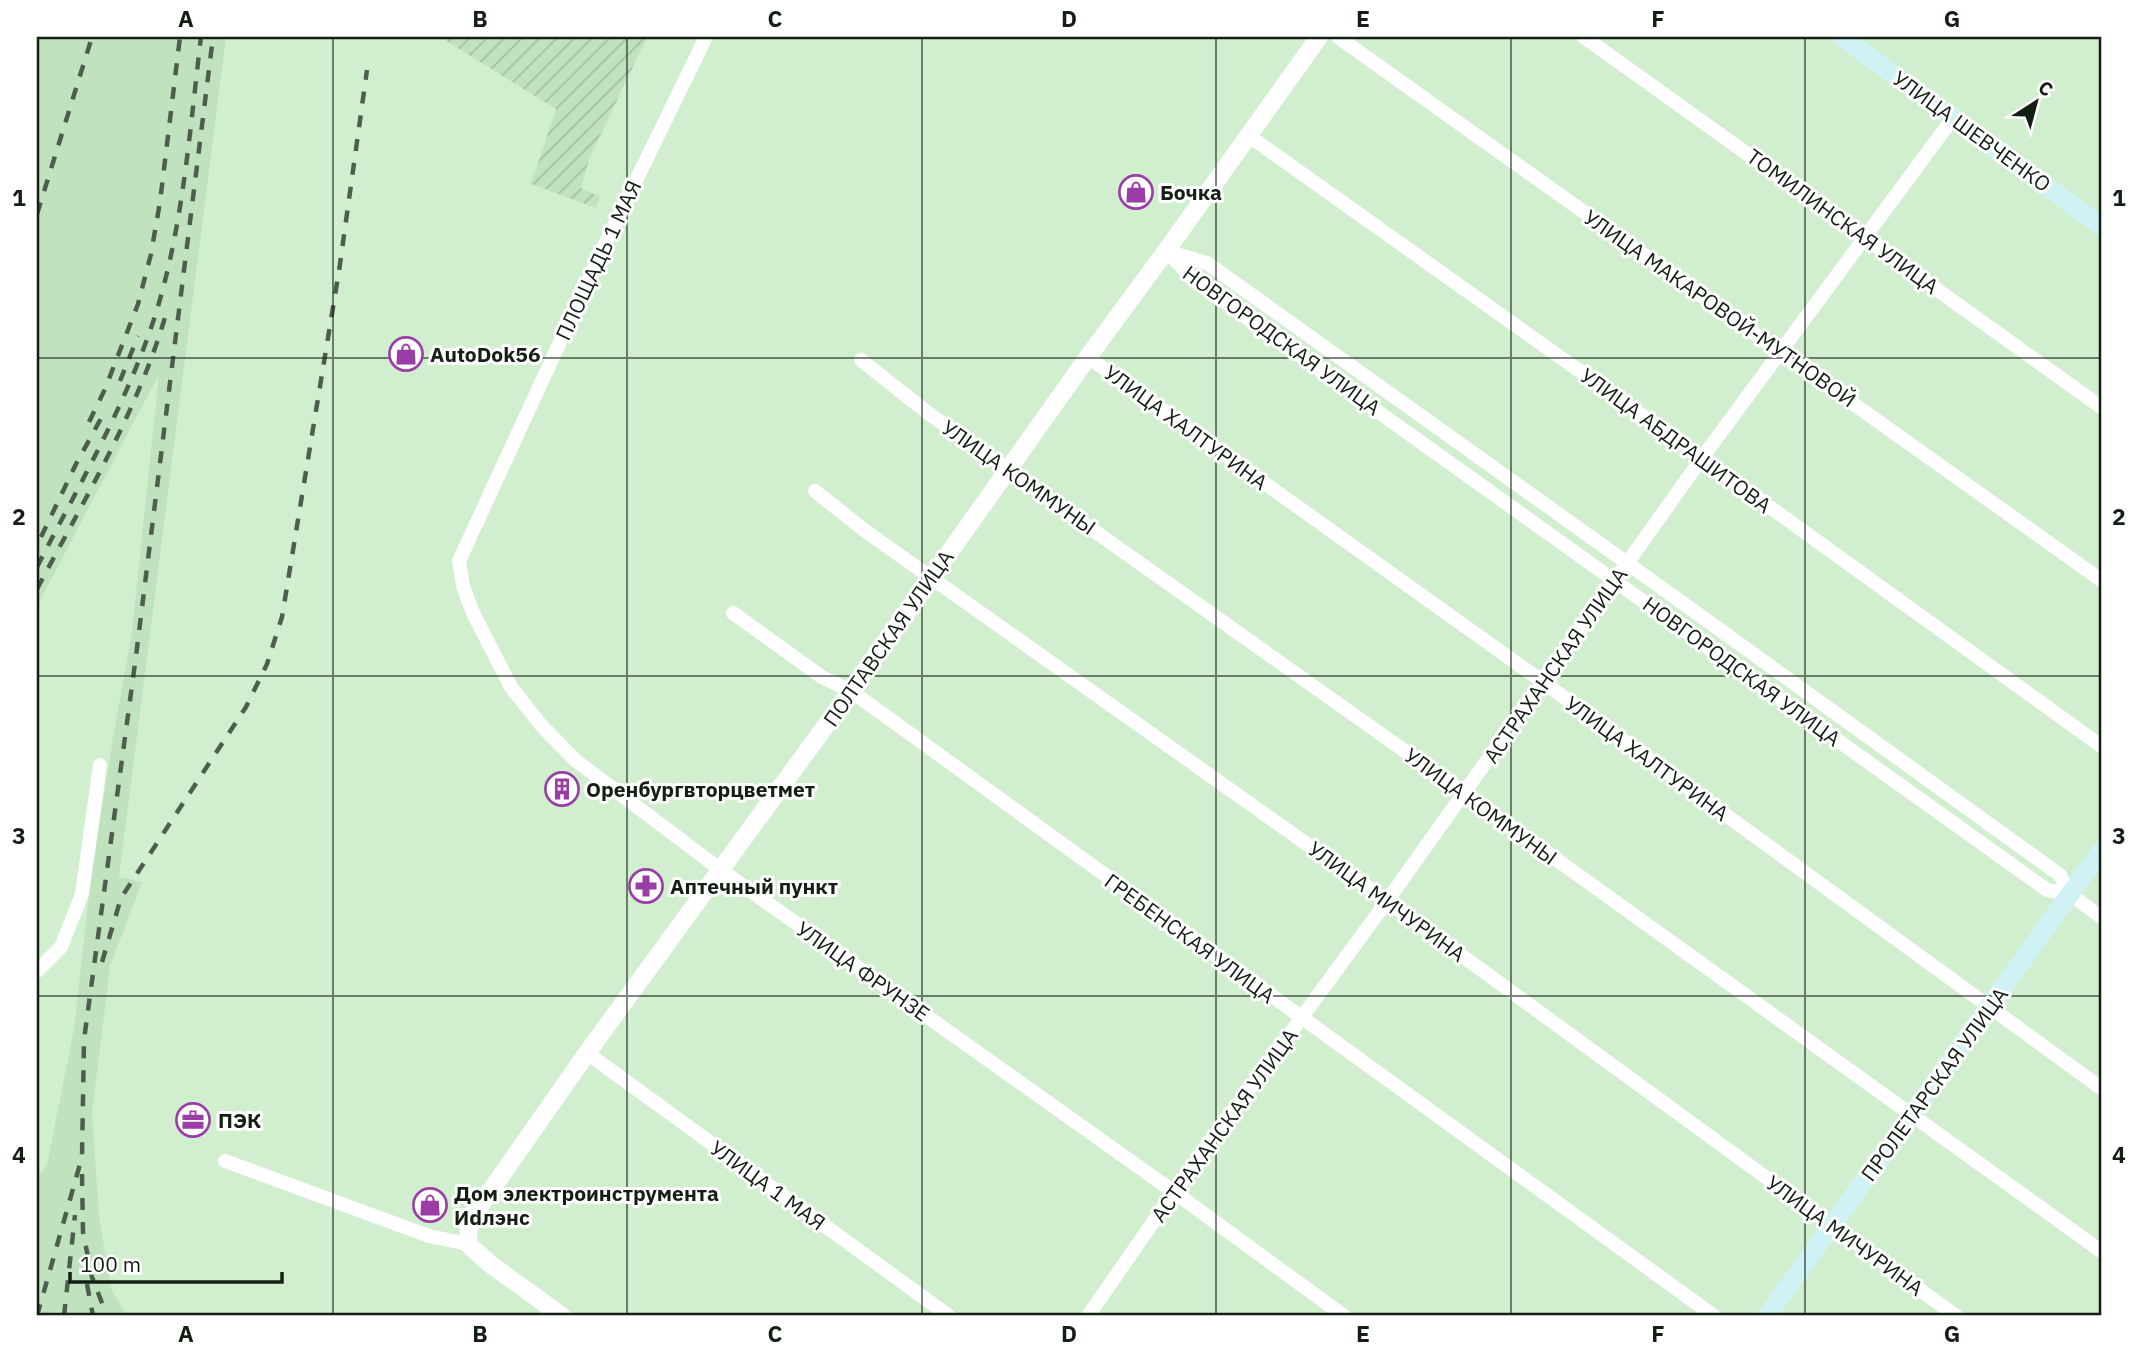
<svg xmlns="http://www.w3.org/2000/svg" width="2138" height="1353" font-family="'IBM Plex Sans',sans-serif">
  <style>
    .built { fill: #c0e2bf }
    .industrial { fill: url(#industrial-furrows) }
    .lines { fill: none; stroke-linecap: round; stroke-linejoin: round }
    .minor { stroke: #fff; stroke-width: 14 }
    .tertiary { stroke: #fff; stroke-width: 18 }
    .secondary { stroke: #d1f2f4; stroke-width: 19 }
    .rail { stroke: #4e5e4d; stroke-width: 4.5; stroke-dasharray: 12 12; stroke-linecap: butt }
    .grid { fill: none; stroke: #141f14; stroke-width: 2; stroke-opacity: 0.55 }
    .labels { text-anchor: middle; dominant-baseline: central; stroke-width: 6; stroke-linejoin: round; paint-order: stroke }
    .street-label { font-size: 21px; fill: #141f14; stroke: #fff }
    .poi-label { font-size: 21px; font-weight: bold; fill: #141f14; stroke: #fff; text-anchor: start }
    .neatline { fill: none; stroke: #141f14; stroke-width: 2.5 }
    .grid-label { font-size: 23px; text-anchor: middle; font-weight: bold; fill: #141f14 }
  </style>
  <defs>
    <pattern id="industrial-furrows" width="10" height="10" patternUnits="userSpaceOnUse" patternTransform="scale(1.75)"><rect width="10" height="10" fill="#c0e2bf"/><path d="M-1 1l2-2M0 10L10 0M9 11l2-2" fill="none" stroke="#a4c1a3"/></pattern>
  </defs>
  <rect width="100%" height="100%" fill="#d1eecf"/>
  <path class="built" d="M37,37H226L119,877L142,882L110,966L92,1113L99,1217L111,1289L127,1316H37V1178L47,1165L74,1029L90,886L112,744L132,632L159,374L37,606Z"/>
  <path class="industrial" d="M440,37H647L590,157L581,188L600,197L596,208L531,184L556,109Z"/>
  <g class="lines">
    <path class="minor" d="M706,37L607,240L459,561L463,586L473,613L511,687L541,725L575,760L721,870L1174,1192L1344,1316
      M1338,37L2101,580
      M1584,37L2101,407
      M1249,136L1702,458L2101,746
      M1166,251L1207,263L1627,563L2060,875L2070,894L2101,917
      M1167,252L1194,280L2047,890L2070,894
      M1088,357L1543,682L2101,1088
      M861,360L928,413L1464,793L2101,1251
      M815,491L864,530L1387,901L1956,1316
      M733,613L822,677L851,691L1714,1316
      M37,971L61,947L82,894L100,765
      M587,1053L949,1316
      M225,1161L429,1236L468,1244
      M1088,1316L1174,1192L1387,901L1702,458L1953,118"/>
    <path class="tertiary" d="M562,1316L490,1264L468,1244L469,1227L475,1213L587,1053L851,691L1088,357L1166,251L1319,37"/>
    <path class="secondary" d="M1842,37L2101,226
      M1767,1316L2101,851"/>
    <path class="rail" d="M37,214L92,37
      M120,381L138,336
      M89,422L105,389L138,304L151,254L160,202L180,37
      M41,537L76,464L104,413
      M37,567C79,485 127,403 155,316C183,228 190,128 201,37
      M37,589C84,500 138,411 166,314
      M102,962L121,898L246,707L267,664L282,617L339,271L367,70
      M82,1174L83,1232L92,1277L107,1316
      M87,1284L93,1316
      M37,1316L82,1157L84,1040L136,656L213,37
      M64,1316L75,1215"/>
  </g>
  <path class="grid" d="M333,37V1316M627,37V1316M922,37V1316M1216,37V1316M1511,37V1316M1805,37V1316M37,358H2101M37,676H2101M37,996H2101"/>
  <defs>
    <g id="shop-ring" transform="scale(1.75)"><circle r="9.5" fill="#fff" stroke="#9b3da6" stroke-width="1.5"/><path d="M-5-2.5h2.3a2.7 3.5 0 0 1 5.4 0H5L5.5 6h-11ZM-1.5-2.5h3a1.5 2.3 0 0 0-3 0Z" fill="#9b3da6"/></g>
    <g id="building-ring" transform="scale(1.75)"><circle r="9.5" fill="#fff" stroke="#9b3da6" stroke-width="1.5"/><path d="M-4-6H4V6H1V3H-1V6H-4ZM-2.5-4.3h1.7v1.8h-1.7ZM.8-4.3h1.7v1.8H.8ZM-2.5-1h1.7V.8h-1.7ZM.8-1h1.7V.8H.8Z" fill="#9b3da6"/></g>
    <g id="pharmacy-ring" transform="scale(1.75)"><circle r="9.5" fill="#fff" stroke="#9b3da6" stroke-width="1.5"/><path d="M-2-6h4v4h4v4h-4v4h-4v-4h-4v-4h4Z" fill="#9b3da6"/></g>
    <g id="office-ring" transform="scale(1.75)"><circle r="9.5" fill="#fff" stroke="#9b3da6" stroke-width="1.5"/><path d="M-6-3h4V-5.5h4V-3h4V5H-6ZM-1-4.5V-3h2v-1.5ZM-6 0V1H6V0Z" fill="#9b3da6"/></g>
  </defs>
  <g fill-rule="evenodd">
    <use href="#shop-ring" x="1136" y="192"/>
    <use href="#shop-ring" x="406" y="354"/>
    <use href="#building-ring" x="562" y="789"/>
    <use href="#pharmacy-ring" x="646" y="886"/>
    <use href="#office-ring" x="193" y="1120"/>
    <use href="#shop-ring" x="430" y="1205"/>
  </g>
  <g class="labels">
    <g class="street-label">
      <text transform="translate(1972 131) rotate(36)">УЛИЦА ШЕВЧЕНКО</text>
      <text transform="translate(1843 221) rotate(36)">ТОМИЛИНСКАЯ УЛИЦА</text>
      <text transform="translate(598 260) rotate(-65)">ПЛОЩАДЬ 1 МАЯ</text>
      <text transform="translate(1720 308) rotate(35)">УЛИЦА МАКАРОВОЙ-МУТНОВОЙ</text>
      <text transform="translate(1282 340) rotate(36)">НОВГОРОДСКАЯ УЛИЦА</text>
      <text transform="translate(1186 427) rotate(36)">УЛИЦА ХАЛТУРИНА</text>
      <text transform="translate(1676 440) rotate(36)">УЛИЦА АБДРАШИТОВА</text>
      <text transform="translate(1019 477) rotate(35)">УЛИЦА КОММУНЫ</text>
      <text transform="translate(888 638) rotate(-55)">ПОЛТАВСКАЯ УЛИЦА</text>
      <text transform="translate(1555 665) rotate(-55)">АСТРАХАНСКАЯ УЛИЦА</text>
      <text transform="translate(1742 671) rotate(36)">НОВГОРОДСКАЯ УЛИЦА</text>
      <text transform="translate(1647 758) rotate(36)">УЛИЦА ХАЛТУРИНА</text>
      <text transform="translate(1481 806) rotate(36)">УЛИЦА КОММУНЫ</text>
      <text transform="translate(1387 901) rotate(36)">УЛИЦА МИЧУРИНА</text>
      <text transform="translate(1190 938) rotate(36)">ГРЕБЕНСКАЯ УЛИЦА</text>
      <text transform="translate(863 971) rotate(35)">УЛИЦА ФРУНЗЕ</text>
      <text transform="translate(1934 1084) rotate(-54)">ПРОЛЕТАРСКАЯ УЛИЦА</text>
      <text transform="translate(1224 1125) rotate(-54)">АСТРАХАНСКАЯ УЛИЦА</text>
      <text transform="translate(768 1185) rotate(36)">УЛИЦА 1 МАЯ</text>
      <text transform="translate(1845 1235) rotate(36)">УЛИЦА МИЧУРИНА</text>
    </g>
    <g class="poi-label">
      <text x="1160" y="192">Бочка</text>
      <text x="430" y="354">AutoDok56</text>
      <text x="586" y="789">Оренбургвторцветмет</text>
      <text x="670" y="886">Аптечный пункт</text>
      <text x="218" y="1120">ПЭК</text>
      <text x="454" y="1193">Дом электроинструмента<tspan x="454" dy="24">Иdлэнс</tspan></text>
    </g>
  </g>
  <rect width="2138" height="1353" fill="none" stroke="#ffffff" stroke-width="77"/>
  <g transform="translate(2036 102) rotate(36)" stroke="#ffffff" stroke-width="5" paint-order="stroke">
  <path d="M0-5L12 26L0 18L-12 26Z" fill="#141f14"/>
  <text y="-10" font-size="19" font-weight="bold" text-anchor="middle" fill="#141f14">С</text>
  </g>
  <path d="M70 1272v10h212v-10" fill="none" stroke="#141f14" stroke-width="3.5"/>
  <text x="80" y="1272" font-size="21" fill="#141f14" stroke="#ffffff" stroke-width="5" paint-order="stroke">100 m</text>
  <rect x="38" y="38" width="2062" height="1276" class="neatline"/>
  <g class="grid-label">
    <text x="186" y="27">A</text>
    <text x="480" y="27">B</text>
    <text x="775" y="27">C</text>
    <text x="1069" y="27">D</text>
    <text x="1363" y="27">E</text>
    <text x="1658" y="27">F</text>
    <text x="1952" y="27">G</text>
    <text x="19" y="206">1</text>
    <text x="2119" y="206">1</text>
    <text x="19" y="525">2</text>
    <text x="2119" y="525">2</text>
    <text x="19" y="844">3</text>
    <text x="2119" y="844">3</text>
    <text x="19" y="1163">4</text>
    <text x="2119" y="1163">4</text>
    <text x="186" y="1342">A</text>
    <text x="480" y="1342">B</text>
    <text x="775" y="1342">C</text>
    <text x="1069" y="1342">D</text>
    <text x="1363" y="1342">E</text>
    <text x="1658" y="1342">F</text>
    <text x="1952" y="1342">G</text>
  </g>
</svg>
